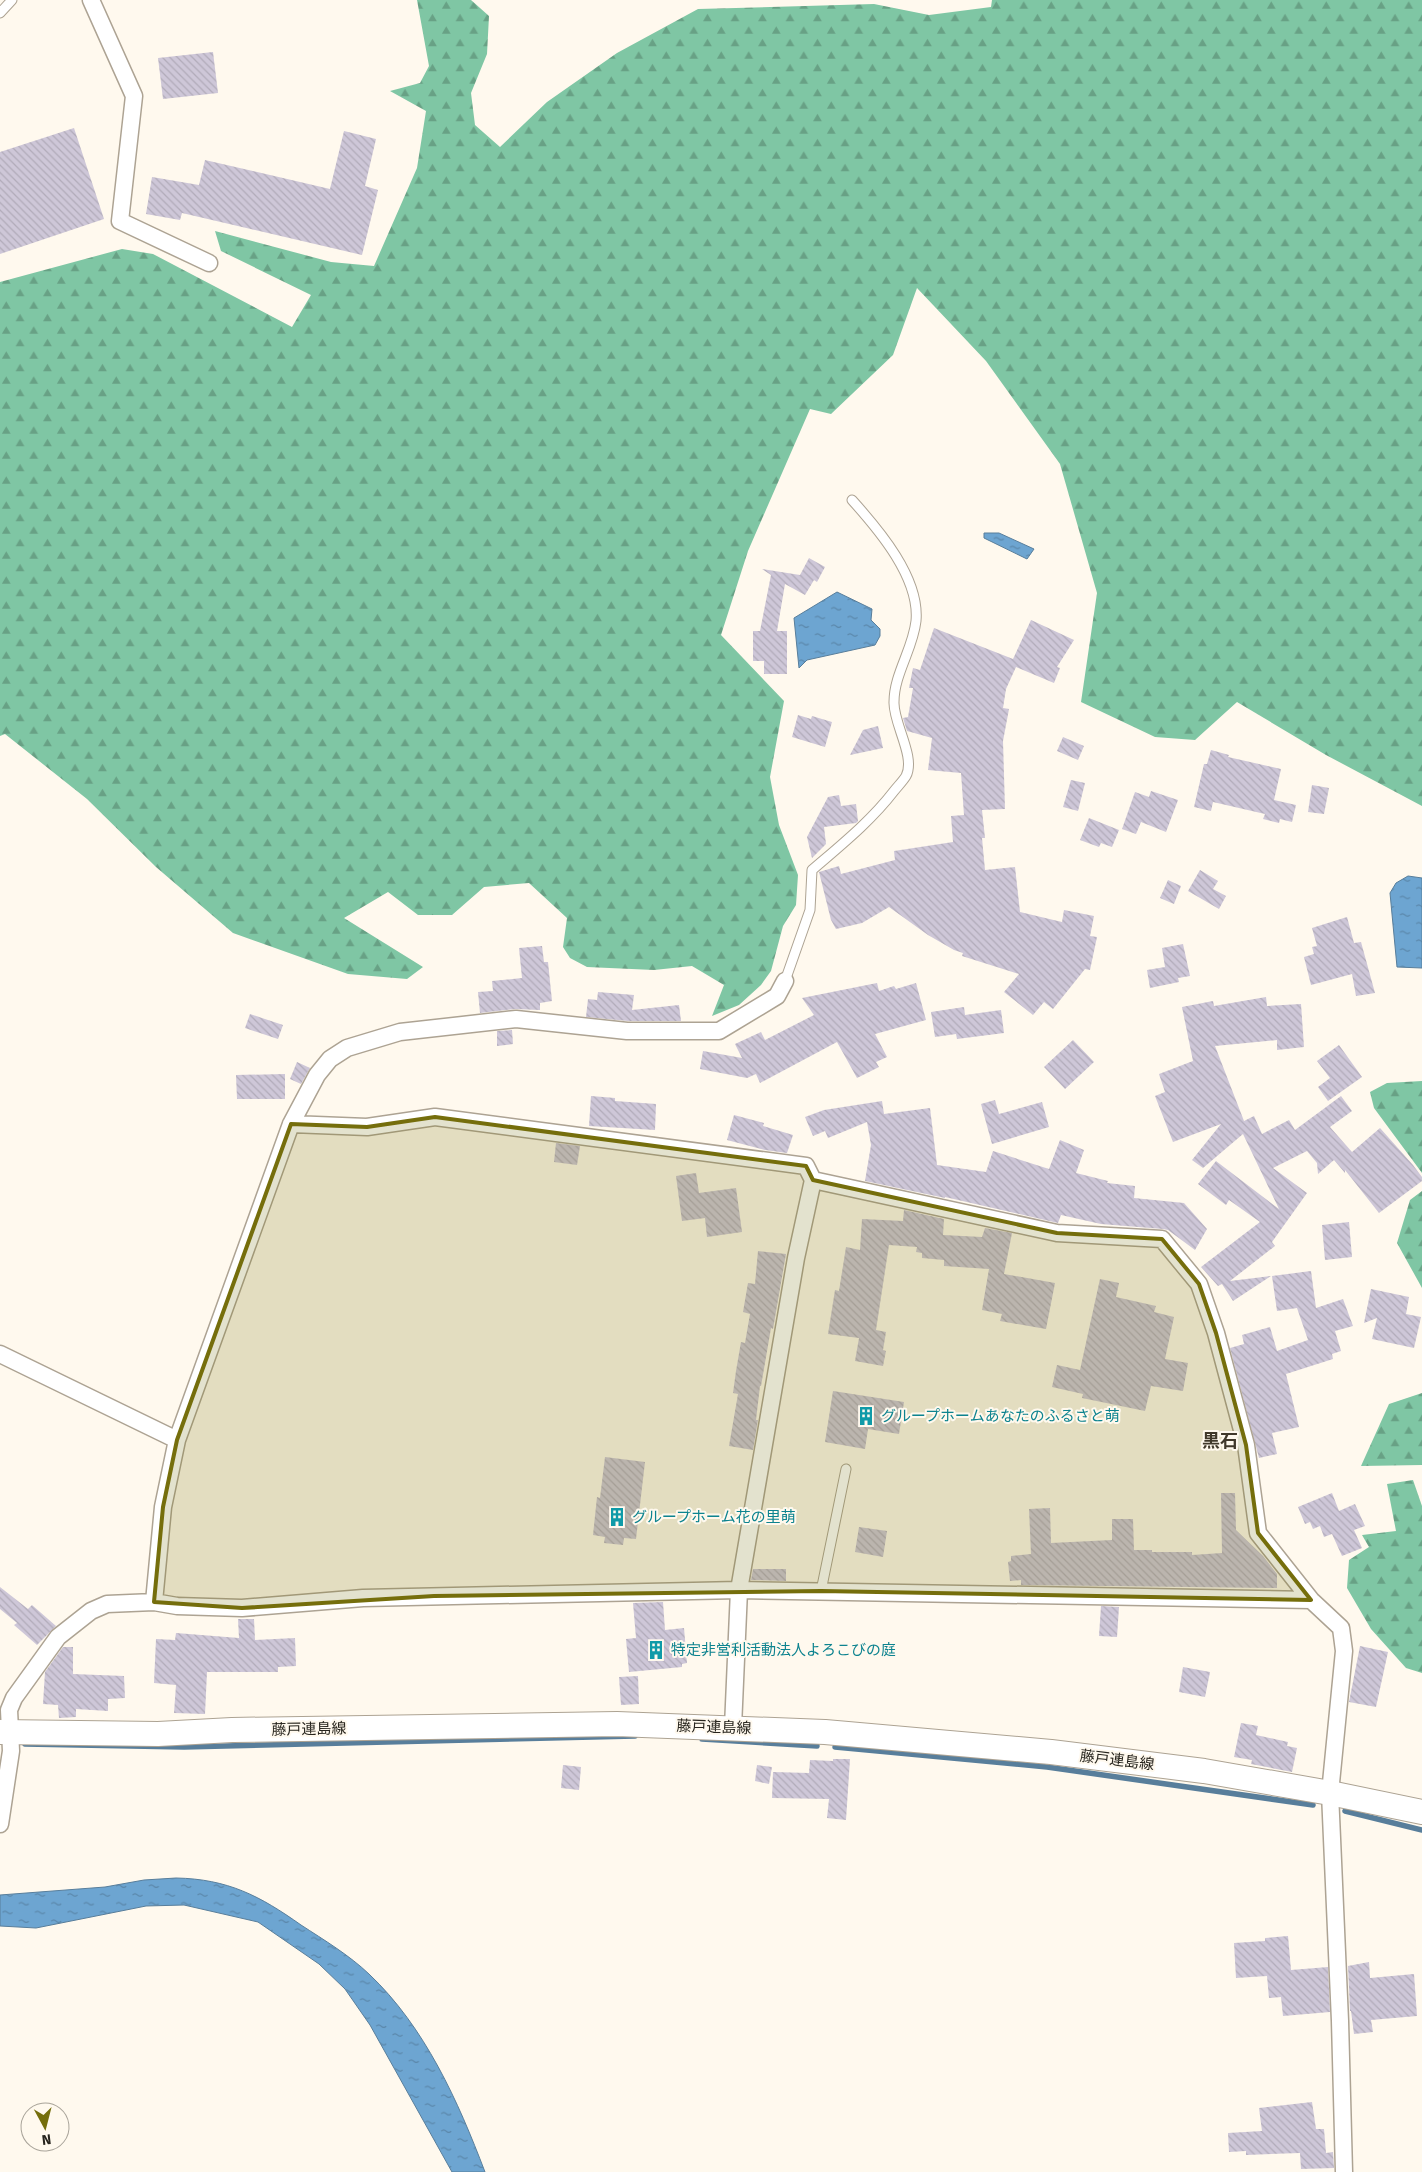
<svg xmlns="http://www.w3.org/2000/svg" width="1422" height="2172" font-family="'Fira Sans','Noto Sans JP',sans-serif">
  <style>
    .forest { fill: url(#forest-firs) }
    .water { fill: url(#water-ripples); stroke: #587e9b }
    .lines { fill: none; stroke-linecap: round; stroke-linejoin: round }
    .stream { stroke: #587e9b; stroke-width: 5.5 }
    .building { fill: url(#building-back-hatch) }
    .lane-casing { stroke: #ada393; stroke-width: 11 }
    .street-casing { stroke: #ada393; stroke-width: 19 }
    .secondary-casing { stroke: #ada393; stroke-width: 26 }
    .lane { stroke: #fff; stroke-width: 9 }
    .street { stroke: #fff; stroke-width: 16 }
    .secondary { stroke: #fff; stroke-width: 24 }
    .marked { fill: #756e0c; fill-opacity: 0.2; stroke: #756e0c; stroke-width: 4; stroke-linejoin: round }
    .labels { text-anchor: middle; dominant-baseline: central; stroke-width: 4; stroke-linejoin: round; paint-order: stroke }
    .culture-label { font-size: 15px; fill: #0d838f; stroke: #fff9ee; text-anchor: start }
    .street-label { font-size: 15px; fill: #27241d; stroke: #fff9ee }
    .quarter-label { font-size: 18px; font-weight: bold; fill: #40382a; stroke: #fff9ee }
  </style>
  <defs>
    <pattern id="forest-firs" width="22" height="20" patternUnits="userSpaceOnUse" patternTransform="scale(1.25)"><rect width="22" height="20" fill="#7fc6a4"/><path d="M5 1l3.5 6h-7zM16 11l3.5 6h-7z" fill="#68a185"/></pattern>
    <pattern id="water-ripples" width="26" height="14" patternUnits="userSpaceOnUse" patternTransform="scale(1.25)"><rect width="26" height="14" fill="#6da5d1"/><path d="M2 4q2-2 4 0t4 0M15 11q2-2 4 0t4 0" fill="none" stroke="#5a86a9"/></pattern>
    <pattern id="building-back-hatch" width="6" height="6" patternUnits="userSpaceOnUse" patternTransform="scale(1.25)"><rect width="6" height="6" fill="#cec7d8"/><path d="M-1 5l2 2M0 0l6 6M5-1l2 2" fill="none" stroke="#b1abb9"/></pattern>
  </defs>
  <rect width="100%" height="100%" fill="#fff9ee"/>
  <path class="forest" d="M417,0H471L489,16L487,54L471,93L475,125L500,147L547,102L617,53L698,9L874,4L929,15L991,7L992,0H1422V806L1326,755L1237,702L1195,740L1155,737L1081,702L1097,593L1060,464L986,361L917,288L893,355L831,414L810,409L748,551L721,635L784,701L770,777L779,825L798,875L796,905L783,926L771,971L761,985L739,1005L712,1016L724,985L692,966L654,970L587,967L570,958L563,947L567,918L529,883L484,887L452,915H418L388,892L344,918L423,967L407,979L348,974L233,933L156,867L87,799L5,734L0,736V282L122,249L153,254L292,327L311,295L221,251L215,231L331,262L374,266L417,168L426,111L390,91L420,83L429,66Z
    M1422,1081V1173L1374,1108L1370,1092L1387,1083Z
    M1422,1191V1288L1397,1243L1410,1200Z
    M1422,1393V1465L1361,1466L1389,1404Z
    M1413,1480L1422,1506V1673L1406,1668L1371,1629L1347,1588L1349,1560L1369,1547L1362,1535L1396,1531L1387,1484Z"/>
  <path class="water" d="M984,533H999L1034,549L1027,559L984,538Z
    M837,592L872,609L871,620L880,629V636L875,645L807,660L799,668L794,618Z
    M1408,876L1422,878V968L1397,967L1390,893L1396,883Z
    M176,1878C228,1879 260,1896 301,1925C324,1940 349,1955 369,1974C425,2027 458,2101 485,2172H452L370,2025L345,1989L319,1964L258,1922L184,1905L146,1906L36,1928L0,1926V1895L105,1887L144,1880Z"/>
  <g class="lines">
    <path class="stream" d="M702,1739L817,1746
      M25,1744L184,1747L635,1736
      M835,1747L1047,1767L1313,1805
      M1345,1811L1422,1830"/>
  </g>
  <path class="building" d="M213,52L218,93L163,99L158,58Z
    M74,128L104,219L0,254V152Z
    M344,131L376,139L365,186L378,190L362,255L182,213L180,220L146,214L152,177L199,185L205,160L330,189Z
    M809,558L825,567L817,582L814,580L805,595L785,584L777,631H787V674H764V661H753V631H760L771,575L762,569L800,575Z
    M1031,620L1074,640L1057,667L1060,668L1054,683L1016,667L1006,689L1003,708L1009,709L1003,741L1005,809L982,810L985,838H982L985,870L1015,867L1020,912L1062,922L1064,910L1094,916L1090,936L1097,937L1090,970L1085,969L1053,1009L1044,1002L1033,1015L1004,992L1019,974L962,956L963,953L954,950L928,935L889,907L862,923L836,929L831,920L819,872L839,866L841,874L895,860L894,851L953,842L951,816L964,815L961,773L928,770L932,738L907,731L903,718L908,717L913,688H909L913,668L920,670L934,628L1013,659Z
    M798,715L811,719L812,716L832,722L825,747L792,737Z
    M878,726L883,748L850,755L863,730Z
    M1063,737L1084,746L1078,760L1057,751Z
    M1211,750L1229,755L1228,757L1281,769L1274,800L1296,805L1292,822L1280,819L1279,823L1263,819L1265,814L1213,802L1211,811L1194,807L1204,764H1207Z
    M1071,780L1085,783L1078,811L1063,807Z
    M1312,785L1329,788L1324,814L1308,812Z
    M1151,791L1178,800L1166,832L1141,822L1136,834L1122,829L1135,792L1149,797Z
    M839,795L841,806L856,804L858,821L856,823L824,827L826,844L812,858L807,837L828,797Z
    M1089,818L1119,830L1112,847L1101,843L1099,847L1080,840Z
    M1200,870L1218,881L1213,889L1226,896L1219,909L1188,891Z
    M1168,880L1181,886L1174,904L1160,898Z
    M1347,917L1354,943L1361,942L1375,993L1356,996L1352,974L1311,985L1304,957L1314,954L1312,947L1317,946L1312,928Z
    M1183,944L1190,976L1178,978L1179,982L1150,988L1147,970L1165,967L1162,948Z
    M542,946L544,962H548L552,1001L540,1003V1010L515,1009L480,1013L478,992L493,991L492,981L522,978L519,948Z
    M877,983L879,991L894,986L896,989L916,983L926,1020L875,1034L887,1057L876,1062L879,1067L857,1078L837,1042L760,1083L756,1074L747,1078L700,1069L703,1051L742,1058L735,1044L761,1032L765,1040L814,1015L802,998Z
    M598,992L634,995L632,1010L679,1005L681,1021H628L586,1017L588,999L597,1000Z
    M1266,997L1267,1006L1301,1004L1304,1047L1277,1050V1040L1215,1046L1244,1121L1254,1116L1262,1134L1289,1120L1295,1130L1341,1096L1352,1111L1330,1127L1352,1152L1380,1128L1413,1165L1422,1177V1181L1379,1213L1345,1170V1173L1334,1160L1318,1174L1317,1163L1307,1151L1273,1168L1307,1193L1272,1242L1275,1246L1230,1281L1271,1276L1233,1301L1222,1284L1218,1286L1201,1267L1260,1222L1229,1200L1226,1205L1198,1184L1216,1161L1279,1209L1243,1134L1203,1168L1192,1160L1221,1124L1173,1142L1155,1096L1165,1092L1159,1074L1193,1061L1182,1007L1213,1001L1214,1006Z
    M964,1007L965,1015L1001,1010L1004,1033L957,1039L956,1034L935,1037L931,1012Z
    M250,1014L283,1025L278,1039L245,1028Z
    M512,1030L513,1044L497,1046V1031Z
    M1073,1040L1094,1062L1065,1089L1044,1067Z
    M1339,1045L1362,1077L1328,1101L1318,1087L1330,1078L1317,1061Z
    M297,1062L310,1068L301,1084L290,1079Z
    M285,1074V1099H237L236,1075Z
    M591,1096L615,1098V1101L656,1104L655,1130L589,1126Z
    M995,1100L999,1114L1042,1102L1049,1127L992,1144L981,1104Z
    M882,1101L884,1114L930,1108L937,1165L986,1172L993,1151L1049,1169L1060,1140L1084,1150L1076,1173L1108,1181L1107,1183L1135,1186L1134,1198L1184,1203L1207,1229L1195,1250L1168,1230L1163,1229L1101,1224L1061,1215L1058,1223L945,1197V1198L865,1181L871,1145L867,1122L828,1138L825,1131L813,1136L805,1117L824,1110Z
    M734,1115L764,1123L763,1126L793,1135L787,1153L765,1150L727,1140Z
    M556,1143L580,1146L577,1165L554,1162Z
    M696,1173L699,1193L736,1188L742,1232L707,1237L705,1218L682,1221L676,1176Z
    M904,1210L944,1219L943,1235L982,1237L985,1228L1012,1233L1004,1274L1055,1283L1046,1329L1000,1321L1002,1314L982,1310L989,1269L944,1266V1260L922,1258V1253L916,1252L917,1247L889,1245L876,1330L886,1332L883,1350L886,1351L883,1366L855,1361L859,1338L828,1334L835,1290L839,1291L846,1247L860,1250L862,1219L903,1221Z
    M1349,1222L1352,1257L1325,1260L1322,1225Z
    M758,1251L786,1254L773,1329L771,1328L761,1386H760L756,1420H758L753,1450L729,1446L738,1394L733,1393L736,1371L741,1342L745,1343L750,1314L743,1312L748,1283L755,1284Z
    M1311,1271L1316,1308L1343,1299L1353,1326L1335,1331L1341,1351L1332,1354L1333,1359L1286,1374L1299,1427L1272,1433L1277,1454L1259,1458L1230,1348L1244,1344L1242,1335L1270,1327L1277,1351L1308,1340L1297,1308L1277,1311L1272,1276Z
    M1100,1279L1119,1283L1116,1297L1156,1306L1154,1312L1174,1317L1165,1359L1188,1363L1183,1391L1151,1386L1145,1411L1082,1398L1083,1394L1052,1387L1057,1365L1080,1370Z
    M1371,1289L1409,1297L1406,1314L1421,1317L1414,1348L1372,1339L1377,1318L1364,1323Z
    M833,1391L904,1402L899,1434L868,1429L865,1449L825,1442Z
    M605,1457L645,1462L636,1539L624,1538L623,1545L604,1543L605,1537L593,1535L597,1497L600,1498Z
    M1221,1493H1235L1236,1530L1263,1556L1277,1574V1588L1021,1585V1580L1010,1581L1008,1562L1011,1561V1556L1031,1554L1029,1509L1050,1508L1051,1543L1112,1540V1519H1133L1134,1550H1152V1552H1192V1555L1222,1553Z
    M1332,1493L1339,1511L1355,1504L1365,1526L1354,1530L1362,1548L1342,1556L1332,1534L1324,1537L1320,1526L1313,1529L1310,1522L1305,1524L1298,1507Z
    M859,1527L887,1531L883,1557L855,1552Z
    M753,1569H786V1581L751,1580Z
    M0,1587L28,1609L32,1605L56,1626L37,1645L14,1625L17,1623L0,1609Z
    M663,1602L665,1630L684,1628L687,1663L682,1664V1667L629,1672L626,1639L636,1638L633,1603Z
    M1101,1606L1119,1607L1117,1637L1099,1636Z
    M238,1619H254L255,1640L295,1638L296,1666L278,1667V1672H207L205,1714L174,1713L176,1685L154,1683L156,1639L175,1640L176,1633L239,1638Z
    M1360,1646L1388,1652L1376,1707L1349,1702Z
    M63,1647H73V1674L124,1676L125,1698L108,1699V1711L76,1709V1717L59,1718L58,1705L43,1704L45,1672Z
    M1183,1667L1210,1672L1205,1697L1179,1692Z
    M638,1676L639,1704L621,1705L619,1677Z
    M1241,1723L1258,1726L1256,1735L1288,1742L1287,1746L1297,1748L1292,1772L1251,1764L1252,1760L1234,1757Z
    M833,1759H850L846,1820L827,1818L829,1799L772,1798L773,1772L809,1773L810,1760L833,1761Z
    M563,1765L581,1767L579,1790L561,1788Z
    M757,1765L772,1767L769,1784L755,1781Z
    M1288,1936L1291,1970L1328,1967L1330,2012L1283,2016L1281,1997L1269,1998L1267,1976L1236,1978L1234,1943L1265,1941V1938Z
    M1369,1962L1370,1978L1414,1974L1417,2016L1371,2020L1373,2032L1354,2034L1351,2011H1350L1348,1966Z
    M1312,2102L1316,2129H1324L1326,2153L1333,2152L1334,2168L1301,2169L1300,2153L1246,2155V2151L1229,2152L1228,2133L1262,2131L1259,2108Z"/>
  <g class="lines">
    <g class="lane-casing">
      <path id="lane" d="M0,13L12,0
        M785,981L810,910L812,870C841,845 871,821 894,791C898,786 903,781 906,776C916,757 893,723 894,702C894,674 913,649 916,621C920,578 879,530 852,500
        M821,1591L846,1469"/>
    </g>
    <g class="street-casing">
      <path id="street" d="M91,0L134,96L120,221L209,263
        M291,1124L367,1127L435,1117L806,1166L813,1180L796,1258L739,1590L733,1727
        M813,1180L1057,1233L1162,1239L1199,1284L1216,1333L1246,1445L1258,1533L1311,1600L1341,1628L1344,1651L1330,1793L1340,2021L1344,2172
        M0,1354L177,1440
        M154,1602L163,1507L177,1440L291,1124L317,1075L330,1059L347,1048L400,1032L516,1019L627,1031H719L777,996L785,981
        M0,1824L11,1751L9,1710L14,1698L58,1637L91,1611L107,1604L154,1602L177,1606L242,1608L363,1598L739,1590L1311,1600"/>
    </g>
    <g class="secondary-casing">
      <path id="secondary" d="M0,1732L158,1734L232,1730L617,1724L825,1732L1051,1752L1204,1771L1330,1793L1422,1812"/>
    </g>
    <use href="#lane" class="lane"/>
    <use href="#street" class="street"/>
    <use href="#secondary" class="secondary"/>
  </g>
  <path class="marked" d="M435,1117L806,1166L813,1180L1057,1233L1162,1239L1199,1284L1216,1333L1246,1445L1258,1533L1311,1600L821,1591L434,1596L242,1608L154,1602L163,1507L177,1440L291,1124L367,1127Z"/>
  <defs>
    <g id="building-bare" transform="scale(1.5)"><path d="M-4-6H4V6H1V3H-1V6H-4ZM-2.5-4.3h1.7v1.8h-1.7ZM.8-4.3h1.7v1.8H.8ZM-2.5-1h1.7V.8h-1.7ZM.8-1h1.7V.8H.8Z" fill="#0f9aa8" stroke="#fff9ee" stroke-width="2.5" paint-order="stroke"/></g>
  </defs>
  <g fill-rule="evenodd">
    <use href="#building-bare" x="866" y="1416"/>
    <use href="#building-bare" x="617" y="1517"/>
    <use href="#building-bare" x="656" y="1650"/>
  </g>
  <g class="labels">
    <g class="culture-label">
      <text x="881" y="1416">グループホームあなたのふるさと萌</text>
      <text x="632" y="1517">グループホーム花の里萌</text>
      <text x="671" y="1650">特定非営利活動法人よろこびの庭</text>
    </g>
    <g class="street-label">
      <text transform="translate(714 1727) rotate(2)">藤戸連島線</text>
      <text transform="translate(309 1729) rotate(-1)">藤戸連島線</text>
      <text transform="translate(1117 1760) rotate(7)">藤戸連島線</text>
    </g>
    <g class="quarter-label">
      <text x="1220" y="1441">黒石</text>
    </g>
  </g>
  <g transform="translate(45 2127) rotate(173)"><circle r="24" fill="#fff9ee" stroke="#a9a49a"/>
  <path d="M0-4L9 19L0 12L-9 19Z" fill="#756e0c"/>
  <text y="-8" font-size="14" font-weight="bold" text-anchor="middle" fill="#27241d">N</text>
  </g>
</svg>
